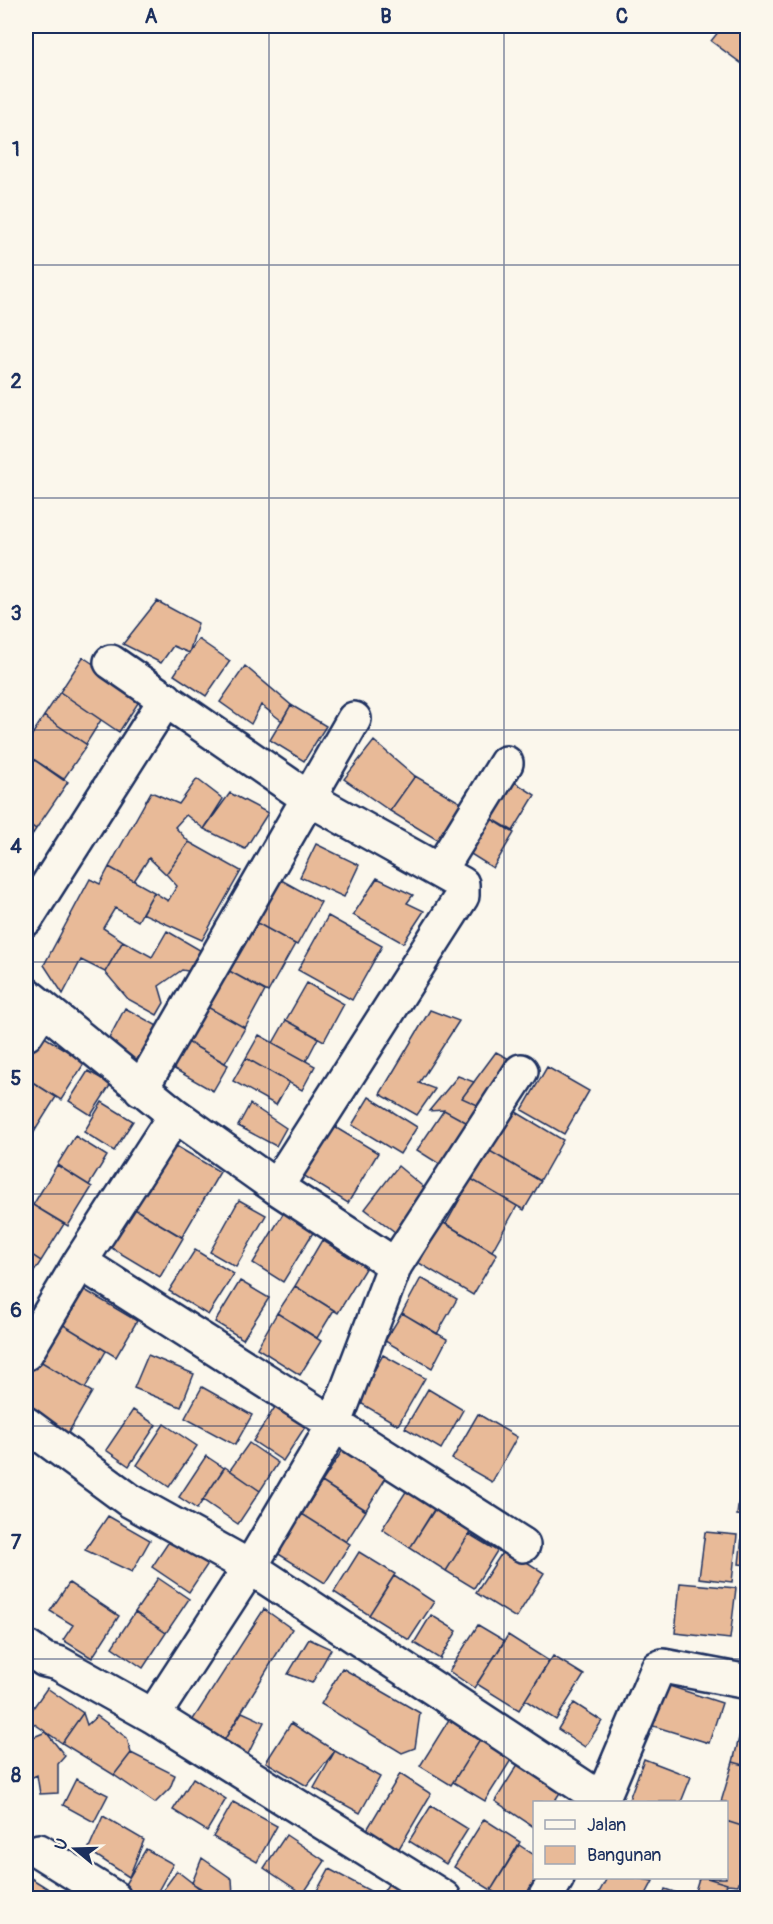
<svg xmlns="http://www.w3.org/2000/svg" width="773" height="1924" font-family="Pangolin,sans-serif">
  <style>
    .building { fill: #e8ba98; stroke: #1b2f5e; stroke-width: 1.5 }
    .lines { fill: none; stroke-linecap: round; stroke-linejoin: round }
    .minor-casing { stroke: #1b2f5e; stroke-width: 38 }
    .minor { stroke: #fbf7ec; stroke-width: 33 }
    .grid { fill: none; stroke: #1b2f5e; stroke-width: 1.5; stroke-opacity: 0.55 }
    .neatline { fill: none; stroke: #1b2f5e; stroke-width: 2 }
    .grid-label { font-size: 20px; text-anchor: middle; font-weight: bold; fill: #1b2f5e }
  </style>
  <rect width="100%" height="100%" fill="#fbf7ec"/>
  <filter id="ink" filterUnits="userSpaceOnUse"><feTurbulence type="fractalNoise" baseFrequency=".0167" numOctaves="2"/><feDisplacementMap in="SourceGraphic" scale="12" xChannelSelector="R" yChannelSelector="G"/><feConvolveMatrix kernelMatrix="1 2 1 2 8 2 1 2 1" color-interpolation-filters="sRGB"/></filter>
  <g filter="url(#ink)">
    <path class="building" d="M723,26H748V63L745,66L711,41Z
      M157,601L198,623L189,653L173,646L161,663L123,644Z
      M198,639L230,661L206,696L174,675Z
      M83,657L142,697L119,732L60,692Z
      M245,666L291,705L282,721L261,705L251,724L220,702Z
      M60,692L101,720L86,744L44,716Z
      M291,705L326,726L304,761L270,740Z
      M44,716L87,745L63,780L26,754V744Z
      M374,741L415,776L390,811L344,779Z
      M26,754L68,782L36,829L26,822Z
      M502,774L535,795L513,831L479,811Z
      M415,776L468,807L444,844L390,811Z
      M197,779L223,799L204,829L186,815L175,827L189,842L166,874L149,858L134,881L109,867L151,792L179,804Z
      M230,793L268,813L245,849L204,829Z
      M479,811L514,833L493,868L458,846Z
      M26,822L36,829L26,844Z
      M189,842L241,871L202,940L142,913L154,892L168,901L177,886L166,874Z
      M316,844L359,865L344,897L300,877Z
      M109,867L154,892L138,921L115,908L103,928L123,941L105,972L81,960L63,994L44,965L90,879L100,884Z
      M274,876L321,902L297,945L250,919Z
      M377,878L413,895L407,903L424,911L403,943L353,915Z
      M328,916L382,946L352,1000L298,970Z
      M250,919L295,944L268,992L224,968Z
      M167,931L205,953L193,972L182,970L159,986L164,1003L157,1015L128,999L105,972L123,941L152,957Z
      M224,968L265,991L245,1028L204,1005Z
      M307,983L344,1004L324,1041L286,1020Z
      M204,1005L245,1028L225,1063L184,1040Z
      M125,1008L161,1028L141,1067L104,1048Z
      M430,1010L459,1021L419,1083L435,1089L417,1115L380,1094Z
      M286,1020L318,1038L306,1061L273,1043Z
      M38,1033L85,1062L61,1100L26,1078V1052Z
      M259,1035L315,1066L302,1090L246,1058Z
      M184,1040L228,1065L213,1091L169,1066Z
      M496,1052L515,1062L482,1107L462,1098Z
      M246,1058L289,1082L276,1105L233,1081Z
      M547,1067L589,1091L564,1134L522,1110Z
      M88,1071L111,1084L91,1115L69,1101Z
      M458,1076L474,1082L462,1098L482,1107L466,1122L444,1110L429,1111Z
      M26,1078L56,1097L36,1129L26,1122Z
      M369,1097L417,1127L400,1154L352,1125Z
      M102,1102L133,1121L114,1151L84,1132Z
      M250,1104L286,1128L276,1146L238,1126Z
      M511,1109L563,1140L540,1181L488,1150Z
      M444,1110L473,1126L444,1167L417,1150Z
      M26,1122L36,1129L26,1146Z
      M328,1123L378,1153L348,1203L298,1172Z
      M75,1136L107,1156L89,1185L57,1165Z
      M171,1143L220,1172L182,1237L133,1208Z
      M488,1150L541,1181L524,1210L471,1179Z
      M57,1165L92,1187L68,1226L33,1205Z
      M398,1166L427,1190L395,1232L365,1209Z
      M471,1179L517,1206L492,1251L446,1224Z
      M239,1200L266,1215L236,1267L210,1252Z
      M28,1202L64,1224L41,1261L26,1251V1206Z
      M133,1208L183,1238L160,1277L110,1247Z
      M284,1212L314,1231L283,1282L253,1263Z
      M442,1222L497,1254L473,1295L419,1263Z
      M322,1240L366,1267L338,1313L295,1286Z
      M195,1250L234,1274L208,1315L169,1291Z
      M26,1251L41,1261L26,1284Z
      M421,1278L457,1299L437,1334L402,1313Z
      M240,1281L269,1298L243,1339L215,1322Z
      M78,1286L137,1321L116,1357L57,1321Z
      M295,1286L334,1310L317,1338L277,1313Z
      M277,1313L321,1341L300,1375L257,1348Z
      M402,1313L447,1339L432,1368L385,1341Z
      M57,1321L106,1351L85,1388L35,1358Z
      M148,1355L194,1374L181,1407L134,1388Z
      M383,1355L425,1378L398,1425L357,1401Z
      M35,1358L92,1392L67,1435L26,1410V1374Z
      M202,1387L252,1415L235,1445L185,1418Z
      M428,1389L463,1410L441,1449L405,1428Z
      M277,1404L307,1424L283,1461L253,1441Z
      M133,1410L156,1425L129,1466L106,1450Z
      M478,1414L517,1437L492,1482L452,1459Z
      M164,1424L197,1446L169,1487L137,1465Z
      M249,1443L278,1463L260,1491L230,1470Z
      M346,1445L389,1473L366,1510L322,1482Z
      M206,1456L224,1468L197,1509L179,1497Z
      M225,1467L260,1491L238,1524L203,1500Z
      M742,1475H748V1516L737,1515Z
      M322,1482L366,1511L346,1542L302,1514Z
      M407,1490L435,1508L410,1548L382,1529Z
      M435,1509L471,1531L446,1571L410,1548Z
      M302,1514L350,1544L325,1583L277,1553Z
      M108,1516L150,1540L132,1572L85,1550Z
      M743,1528H748V1565L739,1564Z
      M705,1532L737,1535L732,1582L699,1578Z
      M174,1534L211,1559L189,1592L152,1567Z
      M469,1534L497,1551L474,1588L446,1571Z
      M505,1548L544,1573L516,1618L476,1593Z
      M359,1552L395,1574L369,1615L334,1592Z
      M394,1576L434,1602L409,1640L369,1615Z
      M158,1578L189,1599L166,1633L135,1612Z
      M69,1583L119,1616L92,1658L63,1640L73,1625L50,1611Z
      M680,1583L736,1588L730,1639L675,1633Z
      M264,1609L292,1629L223,1742L192,1721Z
      M135,1612L166,1633L143,1668L112,1647Z
      M431,1615L457,1631L440,1659L414,1643Z
      M478,1625L505,1641L474,1688L449,1671Z
      M508,1635L549,1661L519,1710L477,1684Z
      M309,1639L331,1649L312,1683L288,1674Z
      M553,1656L584,1675L556,1720L525,1700Z
      M342,1668L420,1713L415,1748L402,1753L321,1704Z
      M663,1684L722,1703L709,1743L650,1725Z
      M47,1688L83,1713L62,1743L26,1718Z
      M748,1702V1766L733,1762Z
      M574,1703L602,1721L585,1747L558,1729Z
      M242,1712L264,1722L247,1756L223,1742Z
      M83,1713L87,1725L97,1716L127,1738L131,1753L114,1775L62,1743Z
      M453,1713L484,1733L451,1785L420,1766Z
      M291,1723L335,1751L307,1786L266,1762Z
      M46,1732L65,1756L58,1764V1793L40,1794L37,1775L26,1780V1740Z
      M480,1739L511,1760L485,1801L453,1782Z
      M335,1751L380,1777L360,1813L314,1788Z
      M131,1753L175,1775L170,1788L155,1803L114,1775Z
      M644,1759L691,1777L681,1802H628Z
      M520,1761L563,1788L554,1802H534V1827L495,1801Z
      M733,1762L748,1766V1828L726,1821V1802H721Z
      M400,1774L431,1794L397,1852L365,1833Z
      M193,1778L226,1799L207,1831L173,1810Z
      M76,1779L108,1795L94,1822L63,1805Z
      M233,1802L277,1826L257,1862L213,1837Z
      M431,1806L468,1829L446,1864L409,1841Z
      M103,1816L144,1840L129,1877L88,1850Z
      M484,1819L520,1842L491,1890L454,1867Z
      M726,1821L748,1828V1856L738,1885L727,1884L707,1878H726Z
      M286,1835L325,1861L303,1894L264,1868Z
      M519,1845L534,1855V1878H541L527,1898H503L491,1890Z
      M146,1849L173,1864L154,1898H134L121,1891Z
      M202,1858L232,1879L233,1895L217,1898L192,1883Z
      M329,1869L374,1893L371,1898H313Z
      M177,1871L204,1892L200,1898H167L160,1894Z
      M26,1875L63,1898H26Z
      M607,1878H635L653,1881L644,1898H596Z
      M699,1878H707L727,1884L722,1898H693Z
      M389,1883L414,1898H379Z
      M665,1889L692,1898H662Z"/>
    <g class="lines">
      <g class="minor-casing">
        <path id="minor" d="M111,662L308,798L462,884V896L276,1187
          M440,870L506,763
          M26,919L166,699
          M26,994L175,1115L276,1187L395,1265
          M26,1034L42,1009
          M141,1089L354,719
          M80,1262L523,1545
          M26,1353L80,1262L175,1115
          M26,1424L129,1500L250,1567L603,1800
          M26,1647L45,1660L58,1663L153,1716L444,1898
          M153,1716L250,1567L334,1425L395,1265L521,1071
          M601,1802L658,1668L663,1666L748,1682
          M39,1851L114,1898
          M545,1898L557,1878"/>
      </g>
      <use href="#minor" class="minor"/>
    </g>
  </g>
  <path class="grid" d="M269,26V1898M504,26V1898M26,265H748M26,498H748M26,730H748M26,962H748M26,1194H748M26,1426H748M26,1659H748"/>
  <rect width="773" height="1924" fill="none" stroke="#fbf7ec" stroke-width="66"/>
  <rect x="533" y="1801" width="195" height="78" fill="#fbf7ec" stroke="#a1a7b3" stroke-width="1.5"/>
  <rect x="545" y="1820" width="30" height="9" fill="#fbf7ec" stroke="#a1a7b3" stroke-width="1.5"/>
  <text x="587" y="1831" font-size="18" fill="#1b2f5e">Jalan</text>
  <rect x="545" y="1846" width="30" height="18" fill="#e8ba98" stroke="#a1a7b3" stroke-width="1.5"/>
  <text x="587" y="1861" font-size="18" fill="#1b2f5e">Bangunan</text>
  <g transform="translate(75 1849) rotate(289)" stroke="#fbf7ec" stroke-width="4.5" paint-order="stroke">
  <path d="M0-4.5L10 22L0 15L-10 22Z" fill="#1b2f5e"/>
  <text y="-9" font-size="16" font-weight="bold" text-anchor="middle" fill="#1b2f5e">U</text>
  </g>
  <rect x="33" y="33" width="707" height="1858" class="neatline"/>
  <g class="grid-label">
    <text x="151" y="23">A</text>
    <text x="386" y="23">B</text>
    <text x="622" y="23">C</text>
    <text x="16" y="156">1</text>
    <text x="16" y="388">2</text>
    <text x="16" y="620">3</text>
    <text x="16" y="853">4</text>
    <text x="16" y="1085">5</text>
    <text x="16" y="1317">6</text>
    <text x="16" y="1549">7</text>
    <text x="16" y="1782">8</text>
  </g>
</svg>
